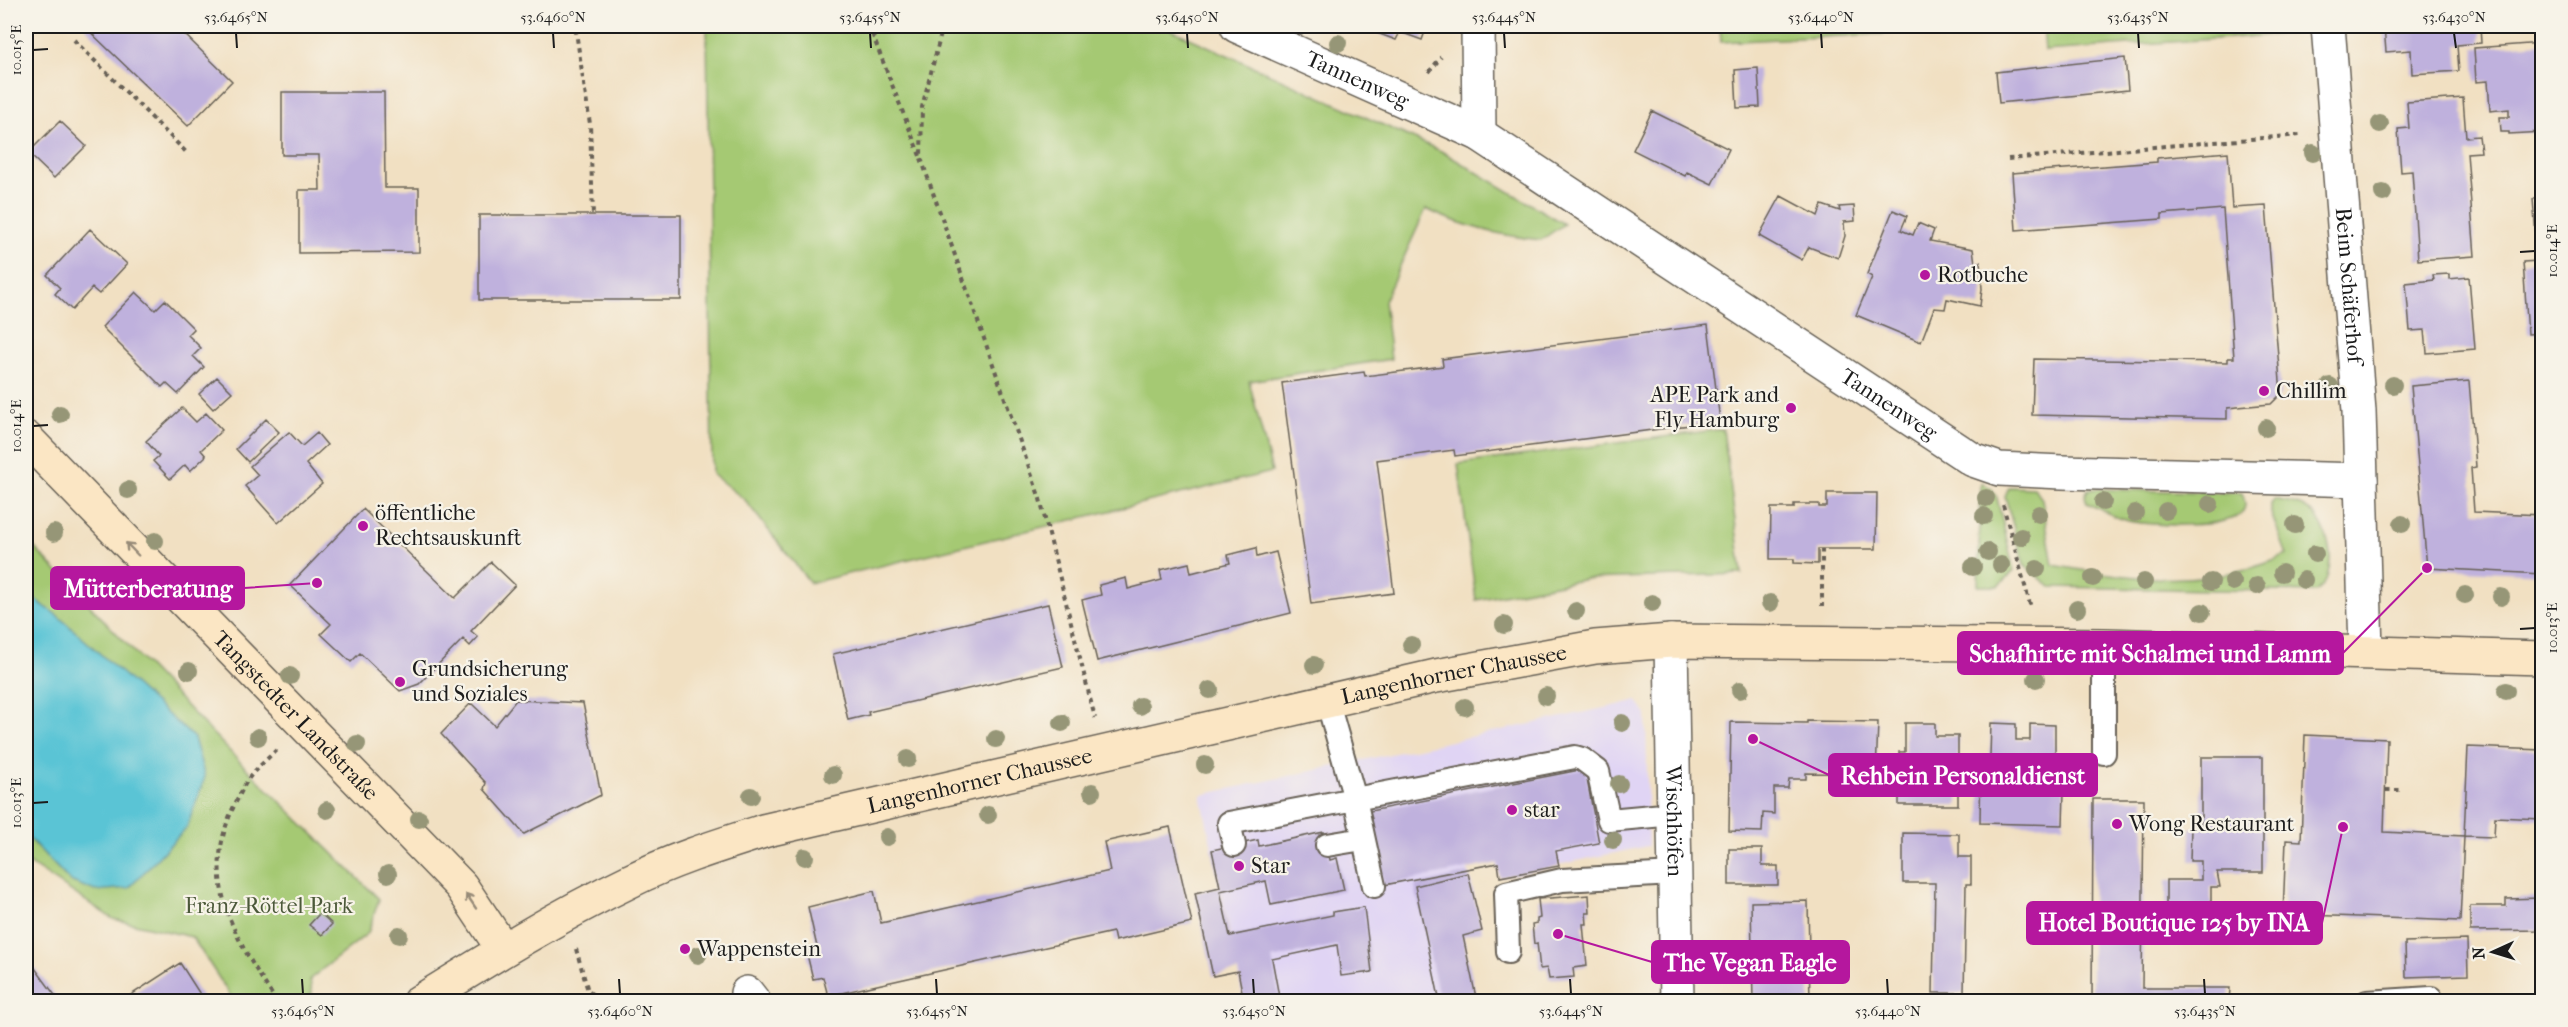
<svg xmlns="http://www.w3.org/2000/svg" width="2568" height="1027" font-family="'IM FELL French Canon',serif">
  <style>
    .built { fill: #e0d4f4 }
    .green { fill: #a5c973; stroke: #607248; stroke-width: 1.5 }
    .water { fill: #5ac4d5; stroke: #3b7078; stroke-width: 1.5 }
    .building { fill: #bfb1dd }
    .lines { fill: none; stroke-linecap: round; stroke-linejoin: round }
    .lane-casing { stroke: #676156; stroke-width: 26 }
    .street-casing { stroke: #676156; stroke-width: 36 }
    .secondary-casing { stroke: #676156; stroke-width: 36 }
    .path { stroke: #676156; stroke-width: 4; stroke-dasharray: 4.5 4.5; stroke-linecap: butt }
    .lane { stroke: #fff; stroke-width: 22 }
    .street { stroke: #fff; stroke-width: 33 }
    .secondary { stroke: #fbe6c4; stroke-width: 33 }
    .tree { fill: #969677 }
    .oneway { stroke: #978b78 }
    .ticks { fill: none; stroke: #1c1c1c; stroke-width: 2 }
    .poi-dot { fill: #b5179e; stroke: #f7f3e8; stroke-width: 2 }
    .labels { text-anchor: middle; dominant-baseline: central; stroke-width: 4.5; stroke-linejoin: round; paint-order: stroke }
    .street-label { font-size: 22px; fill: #1c1c1c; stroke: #f7f3e8 }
    .poi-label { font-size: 22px; fill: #1c1c1c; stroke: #f7f3e8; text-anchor: start }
    .park-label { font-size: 22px; fill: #4c593a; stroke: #f7f3e8 }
    .leader { fill: none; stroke: #b5179e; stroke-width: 2 }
    .callout-dot { fill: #b5179e; stroke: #f7f3e8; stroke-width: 2 }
    .callout { fill: #b5179e; stroke: #b5179e; stroke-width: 2 }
    .callout-label { font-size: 24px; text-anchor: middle; font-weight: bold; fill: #fff }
    .neatline { fill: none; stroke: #1c1c1c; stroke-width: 2 }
    .ticks-label { font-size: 15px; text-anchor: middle; fill: #1c1c1c }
  </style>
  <rect width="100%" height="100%" fill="#f7f3e8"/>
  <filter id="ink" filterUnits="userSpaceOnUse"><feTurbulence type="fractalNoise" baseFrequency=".0167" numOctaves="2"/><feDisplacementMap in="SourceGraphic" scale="12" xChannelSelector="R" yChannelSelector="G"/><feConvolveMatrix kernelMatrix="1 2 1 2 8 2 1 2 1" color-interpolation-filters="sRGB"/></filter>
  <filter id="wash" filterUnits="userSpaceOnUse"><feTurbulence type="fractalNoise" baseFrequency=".008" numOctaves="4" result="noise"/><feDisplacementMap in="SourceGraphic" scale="24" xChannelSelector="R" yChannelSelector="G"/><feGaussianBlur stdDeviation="1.35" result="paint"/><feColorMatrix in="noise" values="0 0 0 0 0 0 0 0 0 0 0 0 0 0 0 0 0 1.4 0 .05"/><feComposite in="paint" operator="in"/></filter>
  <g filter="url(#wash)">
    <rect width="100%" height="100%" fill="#f1e0c2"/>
    <path class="built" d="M1637,701L1646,715L1648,846L1500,877L1497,863L1468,869L1482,931L1463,936L1477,1001H1244L1201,795Z"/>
    <path class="green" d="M707,26H1163L1441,151L1564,224L1541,240C1502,236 1461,226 1426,209L1384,301L1391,359L1249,381L1272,472L810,583L745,500L712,474Z
      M1720,26H2034L1721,42Z
      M2043,26H2297V33L2045,51Z
      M1723,429L1742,574L1587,579L1476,600L1458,464Z
      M1981,483L1991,488L1997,498L2014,571L1999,586H1978Z
      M2009,487L2034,488L2042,499L2053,565C2132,580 2212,589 2287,555L2271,513V504L2275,499C2283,501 2294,502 2302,506C2326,517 2335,554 2327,577C2326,583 2321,588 2317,592L2051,587L2024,565L2005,496Z
      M2088,489L2242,493C2244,499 2247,505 2243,511C2230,530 2146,526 2125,520C2112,516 2099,509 2087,503L2085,496Z
      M26,539L242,764L379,899L368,933L310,979L312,994L303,1001H234L192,937L113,919L26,861V835L70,881L117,670L58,616L26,593Z"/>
    <path class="water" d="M26,593L58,616L194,738L205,777L187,827L129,888L95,891L70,881L26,835Z"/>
    <g id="blocks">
      <path class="building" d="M84,26H176L232,81L188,126Z
        M1358,26H1427L1422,40L1400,32L1396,40Z
        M2384,26H2480L2481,43L2457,45L2459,71L2412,74L2411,50L2386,52Z
        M2542,43V132L2509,134V132H2501L2500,117H2509V109L2490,111L2488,81L2476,82L2474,48Z
        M2125,58L2128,90L1999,103L1996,72Z
        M1758,68L1760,107L1737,108L1735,70Z
        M282,92H384L385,188H419V252L299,253V190H320L319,155H282Z
        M2463,98L2466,137L2479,136L2481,152L2467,153L2475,256L2418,260L2412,171L2401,172L2398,129L2409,128L2407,102Z
        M1652,111L1729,149L1712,184L1687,172L1685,176L1633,150Z
        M60,121L86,146L54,178L28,153Z
        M2228,152L2232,208L2266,206L2281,394L2271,404L2227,408V419L2032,415L2034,359L2228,362V358H2234L2223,209L2162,214V219L2016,230L2012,173L2157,162V158Z
        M1781,196L1818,216L1822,205L1840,211L1839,207L1854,206L1855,221L1844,222L1845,236L1838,258L1809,247L1802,260L1759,236Z
        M2542,198V333L2528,334L2523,262L2538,261L2533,199Z
        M1893,210L1907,216L1901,230L1913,235L1918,223L1934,230L1930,241L1973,249L1975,263L1980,262L1982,289L1980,306L1947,299L1945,309L1934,308L1921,342L1856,315L1872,277L1867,274Z
        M479,215H681V300H479Z
        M90,229L127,264L99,294L92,288L72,310L55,294L60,288L47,275Z
        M2449,274V279L2469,277L2475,349L2427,353L2425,330L2410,331L2406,283L2434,280L2433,275Z
        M136,292L155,310L165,300L194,329L188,335L201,348L193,356L204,367L178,394L166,383L162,387L102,327Z
        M1708,325L1720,421L1455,456L1454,450L1377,460L1394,593L1311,604L1282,383L1364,372L1365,376L1443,366L1442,359Z
        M217,377L232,392L213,409L199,394Z
        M2469,381L2476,467L2471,468L2474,512L2542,515V574L2427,568L2411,386Z
        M182,408L196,422L206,413L222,430L201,450L206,456L190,471L185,465L170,479L153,461L159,456L146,441Z
        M266,419L279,432L248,462L236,449Z
        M289,432L302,446L317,433L327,445L306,464L322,484L278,523L245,486L258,475L250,466Z
        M1827,493H1877L1876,549H1818V564L1794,563V559H1770L1771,508H1794V504H1819V507H1827Z
        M363,509L455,598L491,562L515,585L471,631L478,637L470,646L463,639L419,684L400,691L360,653L351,662L321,634L331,624L290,585Z
        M1256,548L1257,557L1276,552L1291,613L1097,661L1082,600L1101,595L1099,585L1126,578L1128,589L1162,580L1160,570L1189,563L1191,573L1230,563L1228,555Z
        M1048,604L1063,667L868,712L869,715L848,720L833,654Z
        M516,700L583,703L601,795L524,834L484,789L486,783L441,734L471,703L495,726Z
        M1807,721L1878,722L1876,774L1806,773V779H1789L1788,788H1774V814L1763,813L1762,832L1729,831L1731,722L1807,723Z
        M1905,723H1935V736H1958V805H1899V752H1905Z
        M1991,723L2016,724V740H2030V724L2055,725V758H2065L2063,825L1980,823L1981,756L1990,757Z
        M2305,735L2387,739L2384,832L2464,836L2460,921L2283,914L2286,840L2301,841Z
        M2468,747L2542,750V819L2495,817L2494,837L2464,836Z
        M2201,757H2263V872H2217L2220,887H2211V935H2166V880H2201V861H2190L2191,828H2201Z
        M1585,769L1599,843L1556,851L1559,866L1500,877L1498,863L1384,885L1370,811Z
        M2093,799H2144L2142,988H2230L2229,1002H2092Z
        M1170,827L1192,923L1115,941L1113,932L828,996L823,977L813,979L806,950L817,947L808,907L874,891L881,923L1110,871L1104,842Z
        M1324,832L1330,860L1337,858L1344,890L1271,905L1266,881L1220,891L1230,936L1333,915V912L1364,907L1372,972L1341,976L1337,945L1272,959L1280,1002H1244L1238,971L1213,976L1195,893L1220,887L1212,850L1258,840L1259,846Z
        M1903,833L1959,834V857H1971V884H1966L1964,993H1933L1935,883H1903Z
        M1729,849H1762V866H1778V885H1729Z
        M1468,873L1482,931L1463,936L1477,1002H1440L1415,886Z
        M1589,895L1590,913H1586L1587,924H1583L1587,966L1573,968L1574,977L1549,979L1547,968L1540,969L1537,943L1534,944L1532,924L1537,923V919L1540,918L1538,899Z
        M2542,898V930L2470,931V906H2506V899Z
        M1808,901L1810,1002H1753L1751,902Z
        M320,913L332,924L322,935L309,925Z
        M2467,940L2468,975L2406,977L2405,942Z
        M26,956L60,1002H26Z
        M180,963L205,1002H120Z"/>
    </g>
  </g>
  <g filter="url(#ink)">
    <use href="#blocks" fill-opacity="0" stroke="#676156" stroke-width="1.5"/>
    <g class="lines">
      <g class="lane-casing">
        <path id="lane" d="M1327,700L1355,799L1374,886
          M2104,753V645
          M1234,845L1229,823L1575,757L1582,759L1598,771L1609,820L1674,814
          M1327,845L1363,839
          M1508,952L1506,893L1562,880L1675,874
          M2367,1002L2431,998"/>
      </g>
      <g class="street-casing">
        <g id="street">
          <path id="s1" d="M1237,26L1479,134L1973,460L1999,469L2062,472L2361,480"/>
          <path d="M1478,26L1479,134"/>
          <path id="s2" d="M2328,26L2359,411L2366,651"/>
          <path id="s3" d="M1671,641L1677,1002"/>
          <path d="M747,993L754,1002"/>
        </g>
      </g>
      <g class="secondary-casing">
        <g id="secondary">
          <path id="s4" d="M26,438L461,886L503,949"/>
          <path id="s5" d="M419,1002C488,959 557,916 630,881C674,859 720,845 767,830L1436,676L1595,647L1671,641L2104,645L2542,658"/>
        </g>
      </g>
      <path class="path" d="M586,26L576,32L590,124L593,215
        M869,26L920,156
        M943,26L922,107L921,158L1040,499L1095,718
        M74,40L186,152
        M1429,72L1441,57
        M2008,159L2300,135
        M2003,505L2031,608
        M1822,549V606
        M2386,790H2403
        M576,949L588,991L602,1002
        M277,1002C234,937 197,879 236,802C240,795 244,785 249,778C257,767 269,758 278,748"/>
      <use href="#lane" class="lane"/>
      <use href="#street" class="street"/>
      <use href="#secondary" class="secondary"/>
    </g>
    <g class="tree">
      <circle cx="1338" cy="43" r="9"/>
      <circle cx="2380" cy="124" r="9"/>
      <circle cx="2313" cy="153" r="9"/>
      <circle cx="2383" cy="193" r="9"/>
      <circle cx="2393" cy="385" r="9"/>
      <circle cx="2330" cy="386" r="9"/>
      <circle cx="60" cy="414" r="9"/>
      <circle cx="2266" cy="428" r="9"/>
      <circle cx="128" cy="490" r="9"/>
      <circle cx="1986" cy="498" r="9"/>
      <circle cx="2103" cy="502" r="9"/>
      <circle cx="2210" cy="504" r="9"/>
      <circle cx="2166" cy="511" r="9"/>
      <circle cx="2135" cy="513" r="9"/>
      <circle cx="2039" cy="514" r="9"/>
      <circle cx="1984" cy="516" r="9"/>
      <circle cx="2402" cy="524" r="9"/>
      <circle cx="2295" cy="525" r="9"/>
      <circle cx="54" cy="533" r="9"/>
      <circle cx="2021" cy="537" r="9"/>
      <circle cx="155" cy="541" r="9"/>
      <circle cx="1988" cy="552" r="9"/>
      <circle cx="2315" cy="554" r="9"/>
      <circle cx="2001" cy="565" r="9"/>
      <circle cx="1973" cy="567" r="9"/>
      <circle cx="2037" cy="569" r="9"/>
      <circle cx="2282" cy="573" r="9"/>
      <circle cx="2093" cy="578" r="9"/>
      <circle cx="2304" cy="580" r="9"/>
      <circle cx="2144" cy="582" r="9"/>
      <circle cx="2211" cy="582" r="9"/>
      <circle cx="2233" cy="582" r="9"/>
      <circle cx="2257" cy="586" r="9"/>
      <circle cx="2465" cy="595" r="9"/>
      <circle cx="2501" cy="597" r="9"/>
      <circle cx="220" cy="602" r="9"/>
      <circle cx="1652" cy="603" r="9"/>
      <circle cx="1770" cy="603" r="9"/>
      <circle cx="2077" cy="609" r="9"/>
      <circle cx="1576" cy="611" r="9"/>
      <circle cx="2202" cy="612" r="9"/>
      <circle cx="1504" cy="625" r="9"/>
      <circle cx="1411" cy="645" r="9"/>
      <circle cx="1314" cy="665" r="9"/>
      <circle cx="189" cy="671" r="9"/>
      <circle cx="290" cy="676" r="9"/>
      <circle cx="2036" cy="679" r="9"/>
      <circle cx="1210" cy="690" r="9"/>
      <circle cx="1740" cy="690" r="9"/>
      <circle cx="2506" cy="691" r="9"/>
      <circle cx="1546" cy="696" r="9"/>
      <circle cx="1140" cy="706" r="9"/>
      <circle cx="1465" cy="707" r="9"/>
      <circle cx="1062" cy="723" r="9"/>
      <circle cx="1622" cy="723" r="9"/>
      <circle cx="258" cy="737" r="9"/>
      <circle cx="996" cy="739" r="9"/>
      <circle cx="357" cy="744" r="9"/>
      <circle cx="908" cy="759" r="9"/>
      <circle cx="1205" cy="765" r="9"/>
      <circle cx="833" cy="775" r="9"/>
      <circle cx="1619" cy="784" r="9"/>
      <circle cx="1092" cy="792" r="9"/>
      <circle cx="751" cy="796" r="9"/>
      <circle cx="327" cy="810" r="9"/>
      <circle cx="988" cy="815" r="9"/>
      <circle cx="419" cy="819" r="9"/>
      <circle cx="887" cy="837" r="9"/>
      <circle cx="1613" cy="840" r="9"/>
      <circle cx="805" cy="857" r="9"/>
      <circle cx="388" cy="874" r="9"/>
      <circle cx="399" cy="935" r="9"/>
      <circle cx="698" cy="955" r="9"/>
    </g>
    <defs><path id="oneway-shaft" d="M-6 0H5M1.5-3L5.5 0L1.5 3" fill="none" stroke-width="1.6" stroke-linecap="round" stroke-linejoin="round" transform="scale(1.5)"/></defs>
    <g class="oneway">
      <use href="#oneway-shaft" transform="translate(132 549) rotate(-134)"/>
      <use href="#oneway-shaft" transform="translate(471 901) rotate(-124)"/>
    </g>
  </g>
  <path class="ticks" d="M236,33L237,48M553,33L554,48M870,33L871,48M1187,33L1188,48M1504,33L1505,48M1821,33L1822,48M2138,33L2139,48M2454,33L2456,48M33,50L48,49M2520,252L2535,251M33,426L48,425M2520,629L2535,628M33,803L48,802M302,979L303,994M619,979L620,994M936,979L937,994M1253,979L1254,994M1570,979L1571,994M1887,979L1888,994M2204,979L2205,994"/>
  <g class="poi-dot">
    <circle cx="1925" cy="275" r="6"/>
    <circle cx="2264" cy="391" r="6"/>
    <circle cx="1791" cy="408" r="6"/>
    <circle cx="363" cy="526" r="6"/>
    <circle cx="400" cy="682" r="6"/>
    <circle cx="1512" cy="810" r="6"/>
    <circle cx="2117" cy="824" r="6"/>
    <circle cx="1239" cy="866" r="6"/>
    <circle cx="685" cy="949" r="6"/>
  </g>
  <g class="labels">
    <g class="street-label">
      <text stroke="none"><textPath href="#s1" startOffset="132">Tannenweg</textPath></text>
      <text stroke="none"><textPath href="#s2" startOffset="260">Beim Schäferhof</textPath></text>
      <text stroke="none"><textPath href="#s1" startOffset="756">Tannenweg</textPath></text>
      <text stroke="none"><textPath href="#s5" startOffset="1094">Langenhorner Chaussee</textPath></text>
      <text stroke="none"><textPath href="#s4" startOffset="387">Tangstedter Landstraße</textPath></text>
      <text stroke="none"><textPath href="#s5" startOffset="608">Langenhorner Chaussee</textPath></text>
      <text stroke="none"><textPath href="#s3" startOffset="180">Wischhöfen</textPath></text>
    </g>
    <g class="poi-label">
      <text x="1937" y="275">Rotbuche</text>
      <text x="2276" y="391">Chillim</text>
      <text x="1779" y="395" text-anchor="end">APE Park and<tspan x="1779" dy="25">Fly Hamburg</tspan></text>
      <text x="375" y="513">öffentliche<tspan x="375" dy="25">Rechtsauskunft</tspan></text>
      <text x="412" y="669">Grundsicherung<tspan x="412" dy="25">und Soziales</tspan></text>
      <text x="1524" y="810">star</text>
      <text x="2129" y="824">Wong Restaurant</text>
      <text x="1251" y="866">Star</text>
      <text x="697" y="949">Wappenstein</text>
    </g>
    <g class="park-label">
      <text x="269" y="906">Franz-Röttel-Park</text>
    </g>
  </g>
  <path class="leader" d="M317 583L244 588M2427 568L2343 653M1753 739L1829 775M2343 827L2322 923M1558 934L1652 962"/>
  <g class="callout-dot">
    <circle cx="317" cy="583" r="6"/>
    <circle cx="2427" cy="568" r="6"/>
    <circle cx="1753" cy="739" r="6"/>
    <circle cx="2343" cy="827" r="6"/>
    <circle cx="1558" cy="934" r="6"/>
  </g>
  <g class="callout">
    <rect x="51" y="567" width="193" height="42" rx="6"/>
    <rect x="1958" y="632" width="385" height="42" rx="6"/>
    <rect x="1829" y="754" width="268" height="42" rx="6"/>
    <rect x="2027" y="902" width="295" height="42" rx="6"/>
    <rect x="1652" y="941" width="197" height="42" rx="6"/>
  </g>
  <g class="callout-label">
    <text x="148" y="597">Mütterberatung</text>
    <text x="2150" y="662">Schafhirte mit Schalmei und Lamm</text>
    <text x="1963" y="784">Rehbein Personaldienst</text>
    <text x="2174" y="931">Hotel Boutique 125 by INA</text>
    <text x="1750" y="971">The Vegan Eagle</text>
  </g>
  <rect width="2568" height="1027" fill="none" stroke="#f7f3e8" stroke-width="66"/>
  <g transform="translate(2493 952) rotate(266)" stroke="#f7f3e8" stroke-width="4.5" paint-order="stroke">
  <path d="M0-4.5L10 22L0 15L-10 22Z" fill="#1c1c1c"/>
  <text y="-9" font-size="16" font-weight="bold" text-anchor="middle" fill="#1c1c1c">N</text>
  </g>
  <rect x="33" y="33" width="2502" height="961" class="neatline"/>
  <g class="ticks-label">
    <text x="236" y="22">53.6465°N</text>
    <text x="553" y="22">53.6460°N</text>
    <text x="870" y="22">53.6455°N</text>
    <text x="1187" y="22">53.6450°N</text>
    <text x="1504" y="22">53.6445°N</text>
    <text x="1821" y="22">53.6440°N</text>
    <text x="2138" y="22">53.6435°N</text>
    <text x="2454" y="22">53.6430°N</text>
    <text transform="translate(16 50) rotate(-90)" y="5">10.015°E</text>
    <text transform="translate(2552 251) rotate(-90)" y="5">10.014°E</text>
    <text transform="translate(16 426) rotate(-90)" y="5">10.014°E</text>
    <text transform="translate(2552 628) rotate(-90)" y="5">10.013°E</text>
    <text transform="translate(16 803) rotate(-90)" y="5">10.013°E</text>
    <text x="303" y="1016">53.6465°N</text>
    <text x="620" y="1016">53.6460°N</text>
    <text x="937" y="1016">53.6455°N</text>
    <text x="1254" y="1016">53.6450°N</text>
    <text x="1571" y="1016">53.6445°N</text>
    <text x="1888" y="1016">53.6440°N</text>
    <text x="2205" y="1016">53.6435°N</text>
  </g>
</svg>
